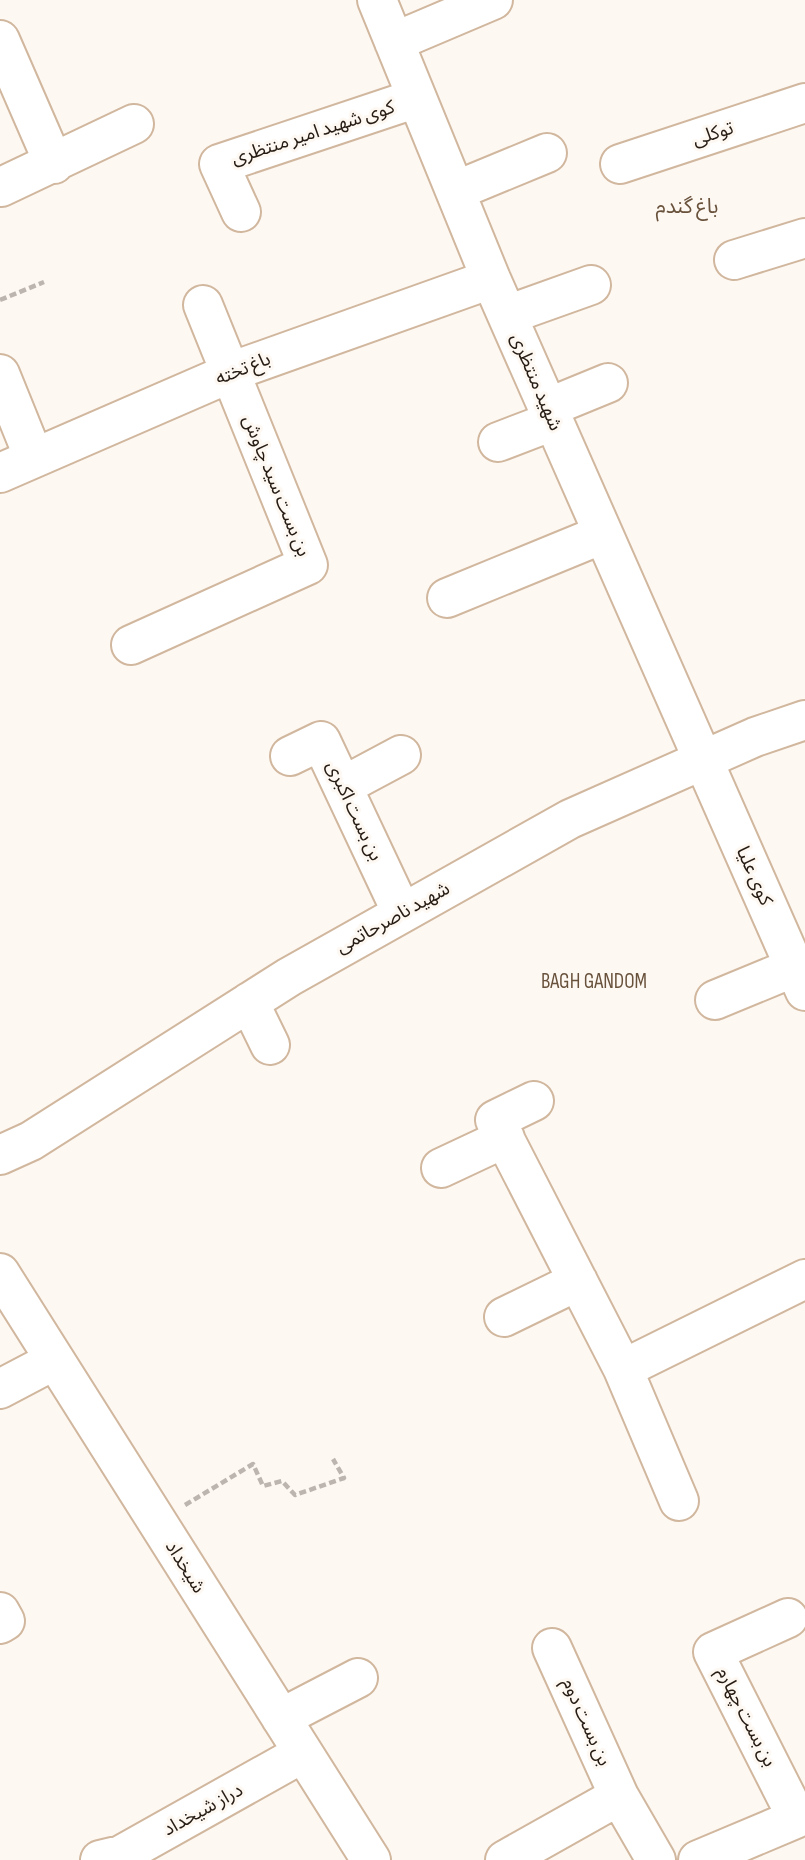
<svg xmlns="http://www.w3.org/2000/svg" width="805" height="1860" font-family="'Sofia Sans Condensed','Noto Sans Arabic',sans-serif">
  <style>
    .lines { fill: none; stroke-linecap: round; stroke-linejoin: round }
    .minor-casing { stroke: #d1b79e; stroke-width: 42 }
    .path { stroke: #bcb5af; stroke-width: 4.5; stroke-dasharray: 7 3.5; stroke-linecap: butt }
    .minor { stroke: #fff; stroke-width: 38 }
    .labels { text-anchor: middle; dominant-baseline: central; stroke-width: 6; stroke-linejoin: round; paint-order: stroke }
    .street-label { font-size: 19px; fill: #261c13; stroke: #fef8f3 }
    .neighbourhood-label { font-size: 21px; fill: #69523c; stroke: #fef8f3 }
  </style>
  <rect width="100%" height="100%" fill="#fef8f3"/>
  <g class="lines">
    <g class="minor-casing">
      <path id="minor" d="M377,0L491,279L805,991
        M0,40L54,164
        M394,42L493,0
        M620,164L805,103
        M1,187L134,124
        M455,191L547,153
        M241,212L219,164L417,98
        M734,260L805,238
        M507,315L591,285
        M0,374L34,458
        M547,408L608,383
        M498,442L553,421
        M0,473L244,367L491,279
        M447,598L603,534
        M131,645L308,565L203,305
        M290,756L321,741L402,913
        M343,786L401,755
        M715,1000L795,967
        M249,1002L270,1045
        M534,1101L495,1120L623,1369L679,1501
        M0,1155L31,1141L289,977L570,819L755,737L805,720
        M441,1168L505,1138
        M0,1273L371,1860
        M504,1317L578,1281
        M623,1369L805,1279
        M0,1389L55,1360
        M0,1612L5,1621L0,1624
        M788,1618L713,1652L797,1818
        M552,1648L619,1796
        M281,1718L358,1678
        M100,1860L121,1855L303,1753
        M505,1860L619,1796L656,1860
        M698,1860L805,1815"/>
    </g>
    <path class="path" d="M0,300L44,282
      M185,1505L253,1464L263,1486L282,1481L295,1495L344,1478L333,1459"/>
    <use href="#minor" class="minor"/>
  </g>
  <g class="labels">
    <g class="street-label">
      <text transform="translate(313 133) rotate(-18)">کوی شهید امیر منتظری</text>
      <text transform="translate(713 134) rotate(-18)">توکلی</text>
      <text transform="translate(243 369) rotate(-22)">باغ تخته</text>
      <text transform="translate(536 382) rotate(67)">شهید منتظری</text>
      <text transform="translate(276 486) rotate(68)">بن بست سید چاوش</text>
      <text transform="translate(354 811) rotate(65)">بن بست اکبری</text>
      <text transform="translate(754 876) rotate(66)">کوی علیا</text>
      <text transform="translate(393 918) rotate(-29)">شهید ناصرحاتمی</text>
      <text transform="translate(185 1567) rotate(58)">شیخداد</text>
      <text transform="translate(746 1717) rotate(63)">بن بست چهارم</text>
      <text transform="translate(586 1722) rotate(66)">بن بست دوم</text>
      <text transform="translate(203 1810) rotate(-29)">دراز شیخداد</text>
    </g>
    <g class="neighbourhood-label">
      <text x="687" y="206">باغ گندم</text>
      <text x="594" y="981">BAGH GANDOM</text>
    </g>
  </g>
</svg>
